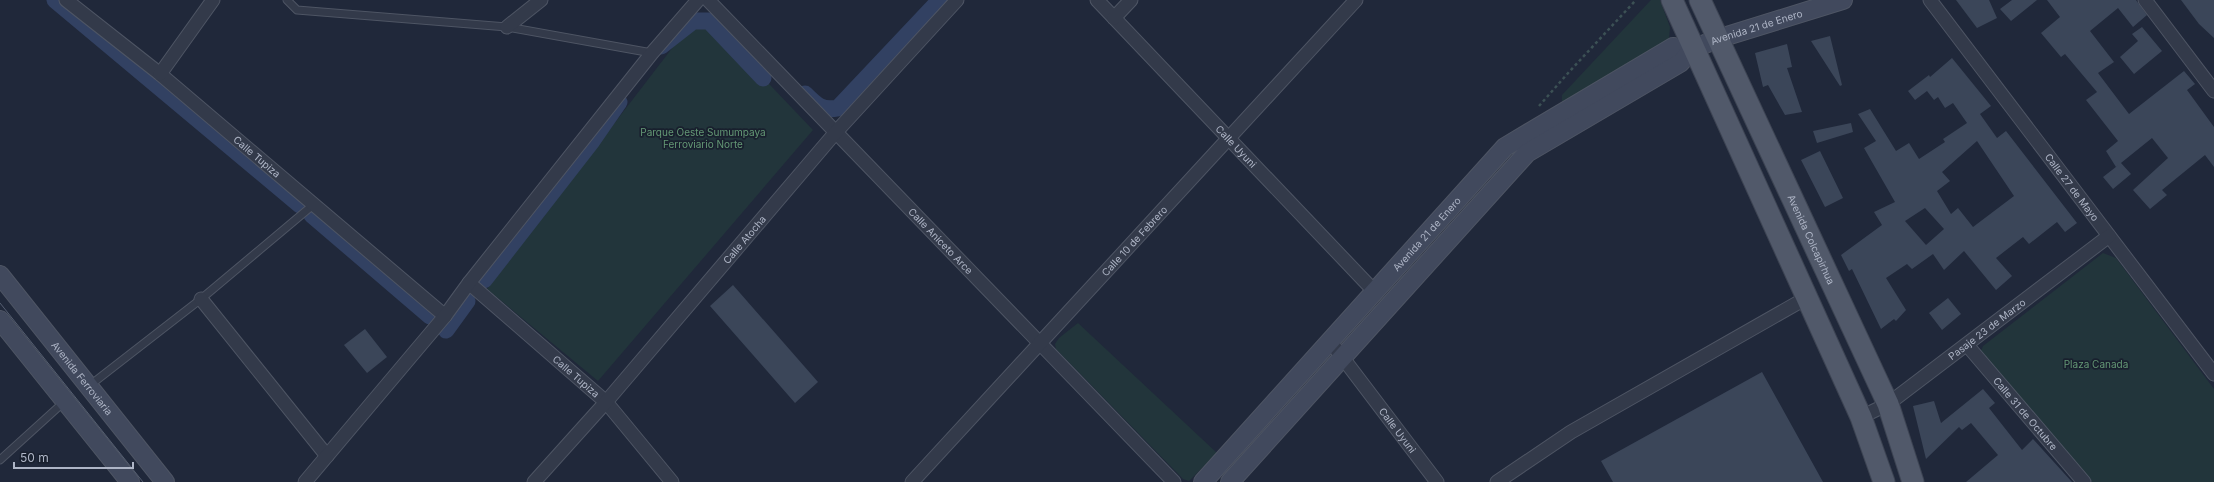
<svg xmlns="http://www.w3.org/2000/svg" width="2214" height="482" font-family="Inter,sans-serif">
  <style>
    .green { fill: #22353b }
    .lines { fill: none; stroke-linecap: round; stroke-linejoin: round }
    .canal { stroke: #324162; stroke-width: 17 }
    .building { fill: #3b4659; fill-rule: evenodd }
    .lane-casing { stroke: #4e5564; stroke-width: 9 }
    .street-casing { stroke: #4e5564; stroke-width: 15 }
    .secondary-casing { stroke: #4e5564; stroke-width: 20 }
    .primary-casing { stroke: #3d4453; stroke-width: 23 }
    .path { stroke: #3c5155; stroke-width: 2.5; stroke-dasharray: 3 3; stroke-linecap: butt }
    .lane { stroke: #333a4a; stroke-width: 7 }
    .street { stroke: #333a4a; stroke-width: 13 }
    .secondary { stroke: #41495d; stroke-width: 18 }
    .primary { stroke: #51596a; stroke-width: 21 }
    .tram { stroke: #555e71; stroke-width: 1 }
    .labels { text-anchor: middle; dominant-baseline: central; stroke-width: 3.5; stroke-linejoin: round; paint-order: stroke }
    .street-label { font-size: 10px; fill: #aeb5c6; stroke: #19202e }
    .park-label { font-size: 10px; fill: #649875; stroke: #19202e }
  </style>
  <rect width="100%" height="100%" fill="#20283a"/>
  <path class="green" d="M1651,0H1660L1670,27L1669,39L1568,101H1562V95Z
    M693,21H709L813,130L598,381L487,289Z
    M2103,253L2116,258L2214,389V482H2092L1981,351L1983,346Z
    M1078,323L1217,453L1189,481L1183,479L1056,349L1055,344L1059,338Z"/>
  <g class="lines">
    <path class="canal" d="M55,0L300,205
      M661,46L693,21H709L763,78
      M805,94C817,106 822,111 838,108L940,0
      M312,215L430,316
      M484,280L592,141L619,102
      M446,330L467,301"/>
  </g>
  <path class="building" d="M1956,0H1989L1997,18L1977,28Z
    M2012,0H2037L2011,21L2000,9Z
    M2047,0H2136L2147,15L2133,27L2118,8L2090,31L2114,62L2098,73L2129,114L2184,71L2195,84L2187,90L2214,127V167L2205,155L2162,190L2167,195L2150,209L2133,190L2168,158L2152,138L2116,167L2106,151L2118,141L2086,100L2097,92L2065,54L2061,57L2041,33L2060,17Z
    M2181,0H2214V38L2199,24Z
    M2142,27L2162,51L2134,74L2120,57L2138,41L2132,34Z
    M1830,36L1842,85L1840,86L1811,41Z
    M1787,44L1792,67L1787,68L1802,112L1785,115L1768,85L1763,87L1755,53Z
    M1952,58L1991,106L1980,114L1997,138L2006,131L2077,223L2065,232L2057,222L2029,244L2023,237L1996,258L2012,276L1996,290L1964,251L1944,270L1933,254L1912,269L1907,264L1886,278L1906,310L1896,321L1894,319L1881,329L1852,269L1849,271L1841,255L1882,225L1874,212L1895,202L1864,148L1876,141L1858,114L1870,109L1896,151L1909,143L1919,159L1945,142L1943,139L1967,123L1953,103L1945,108L1938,97L1934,100L1927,91L1915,100L1908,91L1929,75L1930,77ZM1977,141L2014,196L1973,227L1958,208L1951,214L1937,191L1950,181L1942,172ZM1925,208L1944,229L1926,245L1905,221Z
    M1851,123L1853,132L1817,143L1813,131Z
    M1820,151L1843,198L1825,207L1801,160Z
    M2121,163L2131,174L2113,189L2103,177Z
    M733,285L818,382L795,403L710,306Z
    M1948,298L1961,314L1942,330L1929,313Z
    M365,329L387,357L367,373L344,345Z
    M1762,372L1823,482H1613L1601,461Z
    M1983,389L1995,403L1989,408L2022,450L2033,439L2072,482H1966L1998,455L1971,423L1962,430L1959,427L1926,459L1913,406L1934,401L1941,423Z"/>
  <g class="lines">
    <g class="lane-casing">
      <path id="lane" d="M287,0L297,10L507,27L652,53
        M89,386L201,299L313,205
        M0,460L65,401"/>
    </g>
    <g class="street-casing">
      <g id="street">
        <path id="s1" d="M66,0L160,74L445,316"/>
        <path id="s2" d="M708,0L1174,482"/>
        <path id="s3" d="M1097,0L1375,292"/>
        <path id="s4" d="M1930,0L2214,374"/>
        <path d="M2145,0L2214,91"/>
        <path d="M1114,18L1131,0"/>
        <path d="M507,27L541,0"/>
        <path d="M160,74L213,0"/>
        <path id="s5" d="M469,283L606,402L672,482"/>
        <path d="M201,299L327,456"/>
        <path id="s6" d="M1330,341L1437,482"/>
        <path id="s7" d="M1967,345L2084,482"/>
        <path id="s8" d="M1861,417L1888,404L2109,236"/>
        <path d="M305,482L445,316L469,283L652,53L698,0"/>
        <path id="s9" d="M534,482L606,402L836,132L957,0"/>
        <path id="s10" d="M912,482L1356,0"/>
        <path d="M1497,482L1571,432L1808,297"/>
      </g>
    </g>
    <g class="secondary-casing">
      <g id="secondary">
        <path id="s11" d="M0,275L165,482"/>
        <path d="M0,320L130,482"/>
        <path id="s12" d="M1203,482L1505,147L1673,47L1693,49"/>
        <path id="s13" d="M1230,482L1527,153L1680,63L1693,49L1717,39L1843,0"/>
      </g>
    </g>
    <g class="primary-casing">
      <g id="primary">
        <path d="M1672,0L1861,417L1884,482"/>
        <path id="s14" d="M1700,0L1888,404L1913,482"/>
      </g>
    </g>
    <path class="path" d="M1539,106L1569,72L1636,0"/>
    <use href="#lane" class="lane"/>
    <use href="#street" class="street"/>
    <use href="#secondary" class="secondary"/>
    <use href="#primary" class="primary"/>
    <path class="tram" d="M0,303L143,482"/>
  </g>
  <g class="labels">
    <g class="street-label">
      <text stroke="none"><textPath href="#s13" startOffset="707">Avenida 21 de Enero</textPath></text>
      <text stroke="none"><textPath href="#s3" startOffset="202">Calle Uyuni</textPath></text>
      <text stroke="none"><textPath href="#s1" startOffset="247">Calle Tupiza</textPath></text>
      <text stroke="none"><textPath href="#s4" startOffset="235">Calle 27 de Mayo</textPath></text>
      <text stroke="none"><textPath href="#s12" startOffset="334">Avenida 21 de Enero</textPath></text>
      <text stroke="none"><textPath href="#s9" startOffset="321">Calle Atocha</textPath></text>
      <text stroke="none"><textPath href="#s14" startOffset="264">Avenida Colcapirhua</textPath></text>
      <text stroke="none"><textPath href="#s2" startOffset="335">Calle Aniceto Arce</textPath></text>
      <text stroke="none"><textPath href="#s10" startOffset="328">Calle 10 de Febrero</textPath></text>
      <text stroke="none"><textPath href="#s8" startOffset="154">Pasaje 23 de Marzo</textPath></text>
      <text stroke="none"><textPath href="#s5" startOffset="142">Calle Tupiza</textPath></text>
      <text stroke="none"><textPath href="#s11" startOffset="132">Avenida Ferroviaria</textPath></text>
      <text stroke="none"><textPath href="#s7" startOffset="90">Calle 31 de Octubre</textPath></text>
      <text stroke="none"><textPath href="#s6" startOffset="112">Calle Uyuni</textPath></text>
    </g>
    <g class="park-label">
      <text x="703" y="132">Parque Oeste Sumumpaya<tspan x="703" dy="12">Ferroviario Norte</tspan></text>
      <text x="2096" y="364">Plaza Canada</text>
    </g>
  </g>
  <path d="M14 462v6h119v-6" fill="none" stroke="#aeb5c6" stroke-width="2"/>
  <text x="20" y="462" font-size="12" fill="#aeb5c6" stroke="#19202e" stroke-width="3" paint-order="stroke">50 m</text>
</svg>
